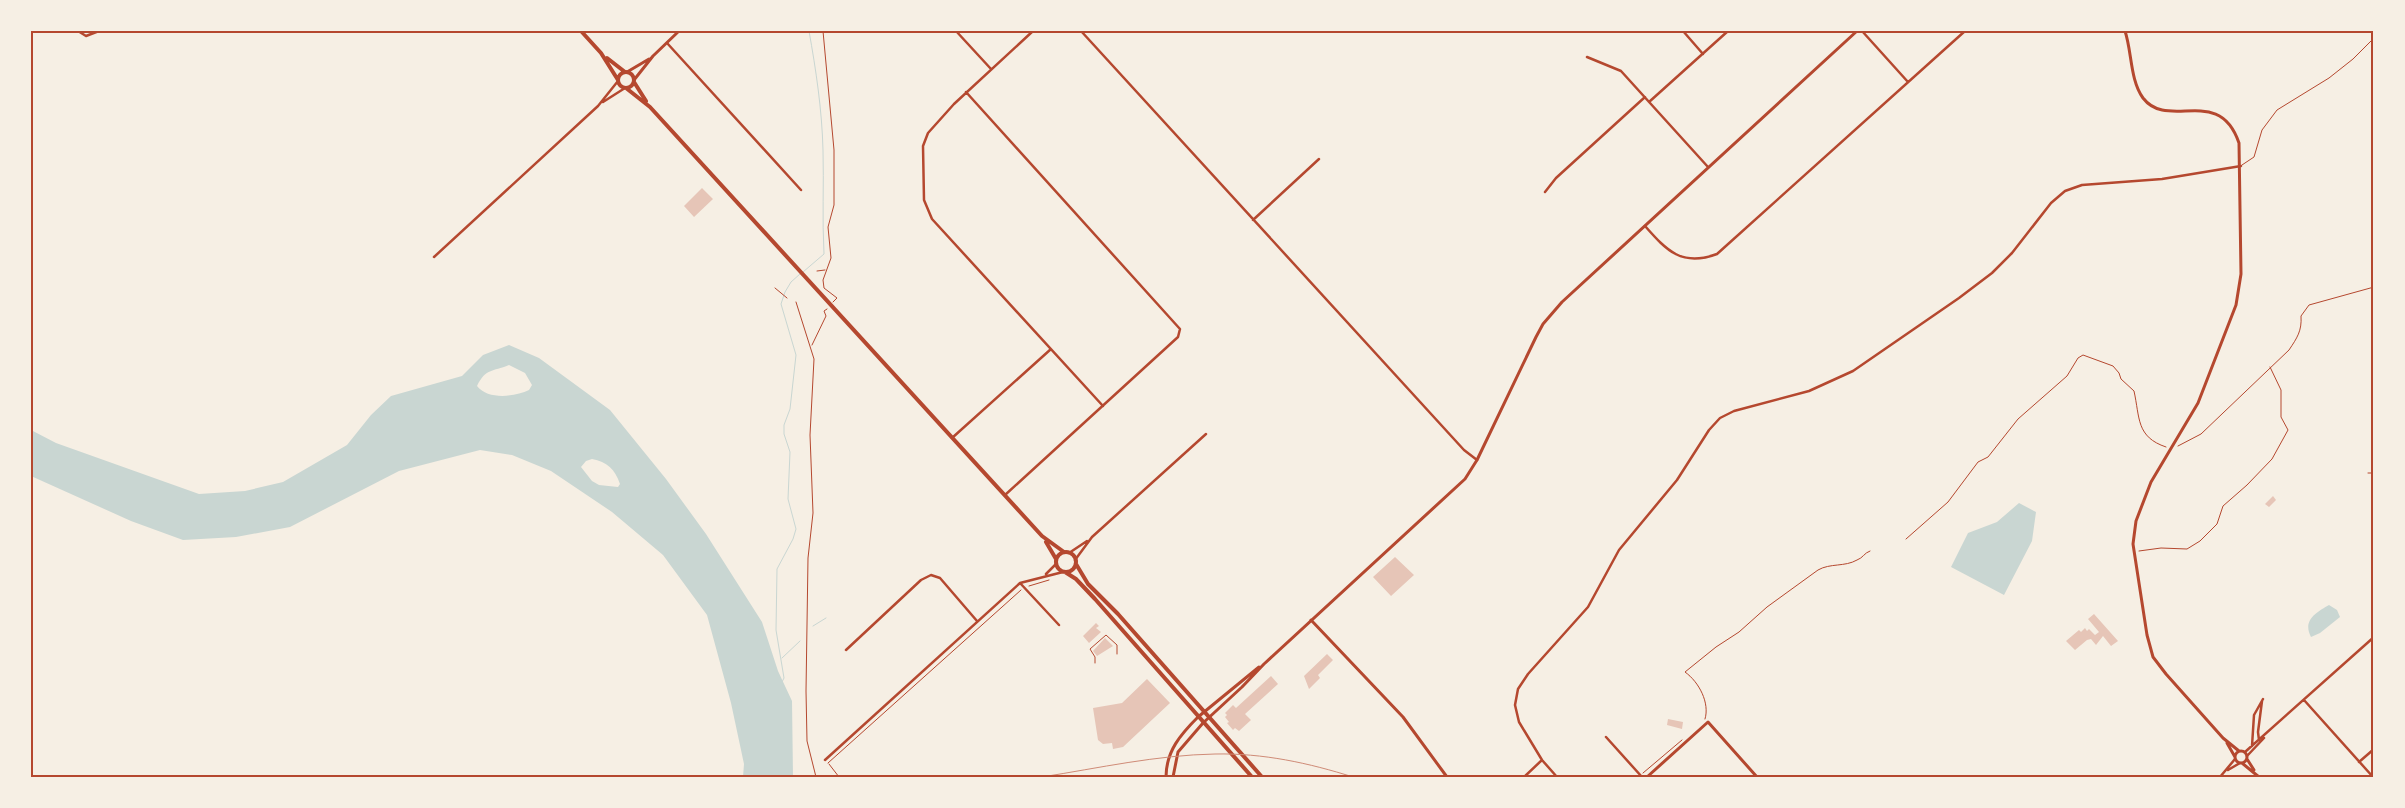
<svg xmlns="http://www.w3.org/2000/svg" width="2405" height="808" font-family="Signika,sans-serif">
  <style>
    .water { fill: #c9d6d2; fill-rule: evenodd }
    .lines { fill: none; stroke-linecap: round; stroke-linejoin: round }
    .stream { stroke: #c9d6d2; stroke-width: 1 }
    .building { fill: #e6c5b7 }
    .path { stroke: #b5482f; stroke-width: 1 }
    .service { stroke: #b5482f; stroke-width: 1 }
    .minor { stroke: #b5482f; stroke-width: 2.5 }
    .tertiary { stroke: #b5482f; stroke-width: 3 }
    .secondary { stroke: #b5482f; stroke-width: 3 }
    .trunk { stroke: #b5482f; stroke-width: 4 }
    .rail { stroke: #cf8b77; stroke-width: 1 }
    .neatline { fill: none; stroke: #b5482f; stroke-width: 2 }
  </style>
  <rect width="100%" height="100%" fill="#f6efe4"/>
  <path class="water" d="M509,345L539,358L610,410L666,479L706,534L762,622L778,671L792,701L793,777H743L744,764L731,703L707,615L663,555L612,512L551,471L512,455L480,450L399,471L290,527L236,537L183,540L131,521L31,476V430L56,443L199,494L245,491L283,482L347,445L371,415L391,396L462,376L483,355ZM509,365L525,373L532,385L529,390C514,397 488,400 477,386C486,368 492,372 509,365ZM592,459C607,462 615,469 620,484L618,487L599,485L592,481L581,467L586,461Z
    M2019,503L2036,512L2032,541L2004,595L1951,567L1968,533L1997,522Z
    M2329,605L2337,610L2340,617L2320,633L2311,637C2302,620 2317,612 2329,605Z"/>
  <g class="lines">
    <path class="stream" d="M803,272L824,254C822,219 824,184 823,150C822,110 816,70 809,31
      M813,626L826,618
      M782,658L800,641
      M782,682L784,678L776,630L777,569L793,539L796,529L788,499L790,452L784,434V425L790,409L796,355L781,304L785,292L791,282L800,274"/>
  </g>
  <path class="building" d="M702,188L713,199L694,217L684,206Z
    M2273,496L2276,500L2269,507L2265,504Z
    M1395,557L1414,575L1391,596L1373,577Z
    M2094,614L2118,641L2111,646L2103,636L2096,645L2091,639L2087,640L2075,650L2066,641L2079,630L2081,632L2085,628L2087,631L2089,629L2095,635L2099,632L2088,619Z
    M1096,623L1099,626L1096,628L1101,632L1089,643L1083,636Z
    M1105,638L1113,646L1097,656L1093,651Z
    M1327,654L1333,660L1318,675L1320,678L1309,689L1304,676Z
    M1271,676L1278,684L1245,714L1251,720L1239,731L1235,728L1233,730L1227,723L1229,722L1225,717L1227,715L1225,713L1233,705L1236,708Z
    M1147,679L1170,703L1123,747L1113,749L1112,743L1103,744L1098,740L1093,708L1122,703Z
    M1668,719L1683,722L1682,729L1667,725Z"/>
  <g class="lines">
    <path class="path" d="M823,31L834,150V205L828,227L831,258L823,280L824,288L837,298L833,302
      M817,271L825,270
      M775,288L787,298
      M796,302L814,359L810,435L813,513L808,558L806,691L807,741L816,777
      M812,345L826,316L824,311L827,309
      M2178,446L2201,434L2289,350C2297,338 2302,331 2301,316L2309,305L2374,287
      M2368,473H2374
      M1906,539L1948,502L1978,462L1988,457L2018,419L2067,376L2078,358L2083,355L2113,366L2119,373L2121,379L2134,391C2140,418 2136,437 2166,447
      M2139,551L2161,548L2187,549L2200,541L2217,524L2223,506L2247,485L2272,459L2288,430L2281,417V390L2270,367
      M1029,586L1049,580
      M1705,719C1710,703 1699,682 1685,672L1716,647L1739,632L1767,607L1818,570C1830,563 1845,567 1857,560C1863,558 1864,553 1870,551
      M828,763L1021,590
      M829,764L839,777
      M1643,773L1682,740"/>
    <path class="service" d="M2242,165L2254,157L2262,130L2277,110L2329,78L2353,59L2374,38
      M1095,663V657L1090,649L1106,635L1117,645V654"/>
    <path class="minor" d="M78,31L86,36L99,31
      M956,31L991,69
      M1033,31L954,104L928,133L923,146L924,200L932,219L1103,406
      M1081,31L1464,450L1477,460
      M1683,31L1703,54
      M1862,31L1908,82
      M667,43L801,190
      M1587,57L1621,71L1708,167
      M966,92L1180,329L1178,337L1005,495
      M603,102L625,88
      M1649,102L1728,31
      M1545,192L1556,178L1645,97
      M1253,220L1319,159
      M1645,226C1667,251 1682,267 1717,254L1965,31
      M434,257L598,106L618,81
      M952,438L1051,349
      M1069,553L1087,541
      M1075,560L1092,537L1206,434
      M1046,574L1056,564
      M1020,583L1059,625
      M846,650L921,580L931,575L940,578L977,621
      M2304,700L2373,777
      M1606,737L1642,777
      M2259,740L2258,732L2262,701
      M2252,746L2254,715L2263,699
      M2245,752L2374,637
      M2247,756L2264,738
      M825,760L1020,583L1063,572
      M2359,762L2374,749
      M2228,770L2240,763
      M1524,777L1542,760
      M1557,777L1542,760L1519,722L1515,705L1518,689L1528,674L1588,607L1619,550L1677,480L1709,430L1720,418L1734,411L1809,391L1853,371L1959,298L1992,273L2012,253L2051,203L2065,191L2082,185L2162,179L2241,166
      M2220,777L2235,759"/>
    <path class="tertiary" d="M2125,31C2132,52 2130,80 2143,98C2168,131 2219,84 2239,143L2241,274L2236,305L2198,403L2151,482L2136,521L2133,544L2147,635L2153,657L2166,674L2223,738L2239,751
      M1311,620L1403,717L1447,777
      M2227,743L2235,757
      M2235 757a6 6 0 1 1 12 0a6 6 0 1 1-12 0Z
      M2247,759L2254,770
      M2242,763L2259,777
      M1166,777C1166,751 1181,734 1198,717
      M1173,777L1178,752L1203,723
      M1647,777L1708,722L1757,777"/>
    <path class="secondary" d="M627,72L649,59
      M634,80L653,56L679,31
      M1198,717L1259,667
      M1203,723L1242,687L1264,664L1465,479L1477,460L1536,337L1543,324L1562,302L1857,31"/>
    <path class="trunk" d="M581,31L601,53L618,80
      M607,58L625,72
      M618 80a8 8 0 1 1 16 0a8 8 0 1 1-16 0Z
      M634,82L646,101
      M626,88L650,107L1042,536L1064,552
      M1046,542L1056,559
      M1056 562a10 10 0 1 1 20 0a10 10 0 1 1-20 0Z
      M1076,564L1088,584L1118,614L1262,777
      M1065,572L1076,579L1095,599L1252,777"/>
    <path class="rail" d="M1042,777C1099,768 1157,755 1215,754C1263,753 1309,763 1353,777"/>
  </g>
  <rect width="2405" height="808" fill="none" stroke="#f6efe4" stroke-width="65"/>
  <rect x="32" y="32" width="2340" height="744" class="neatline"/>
</svg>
